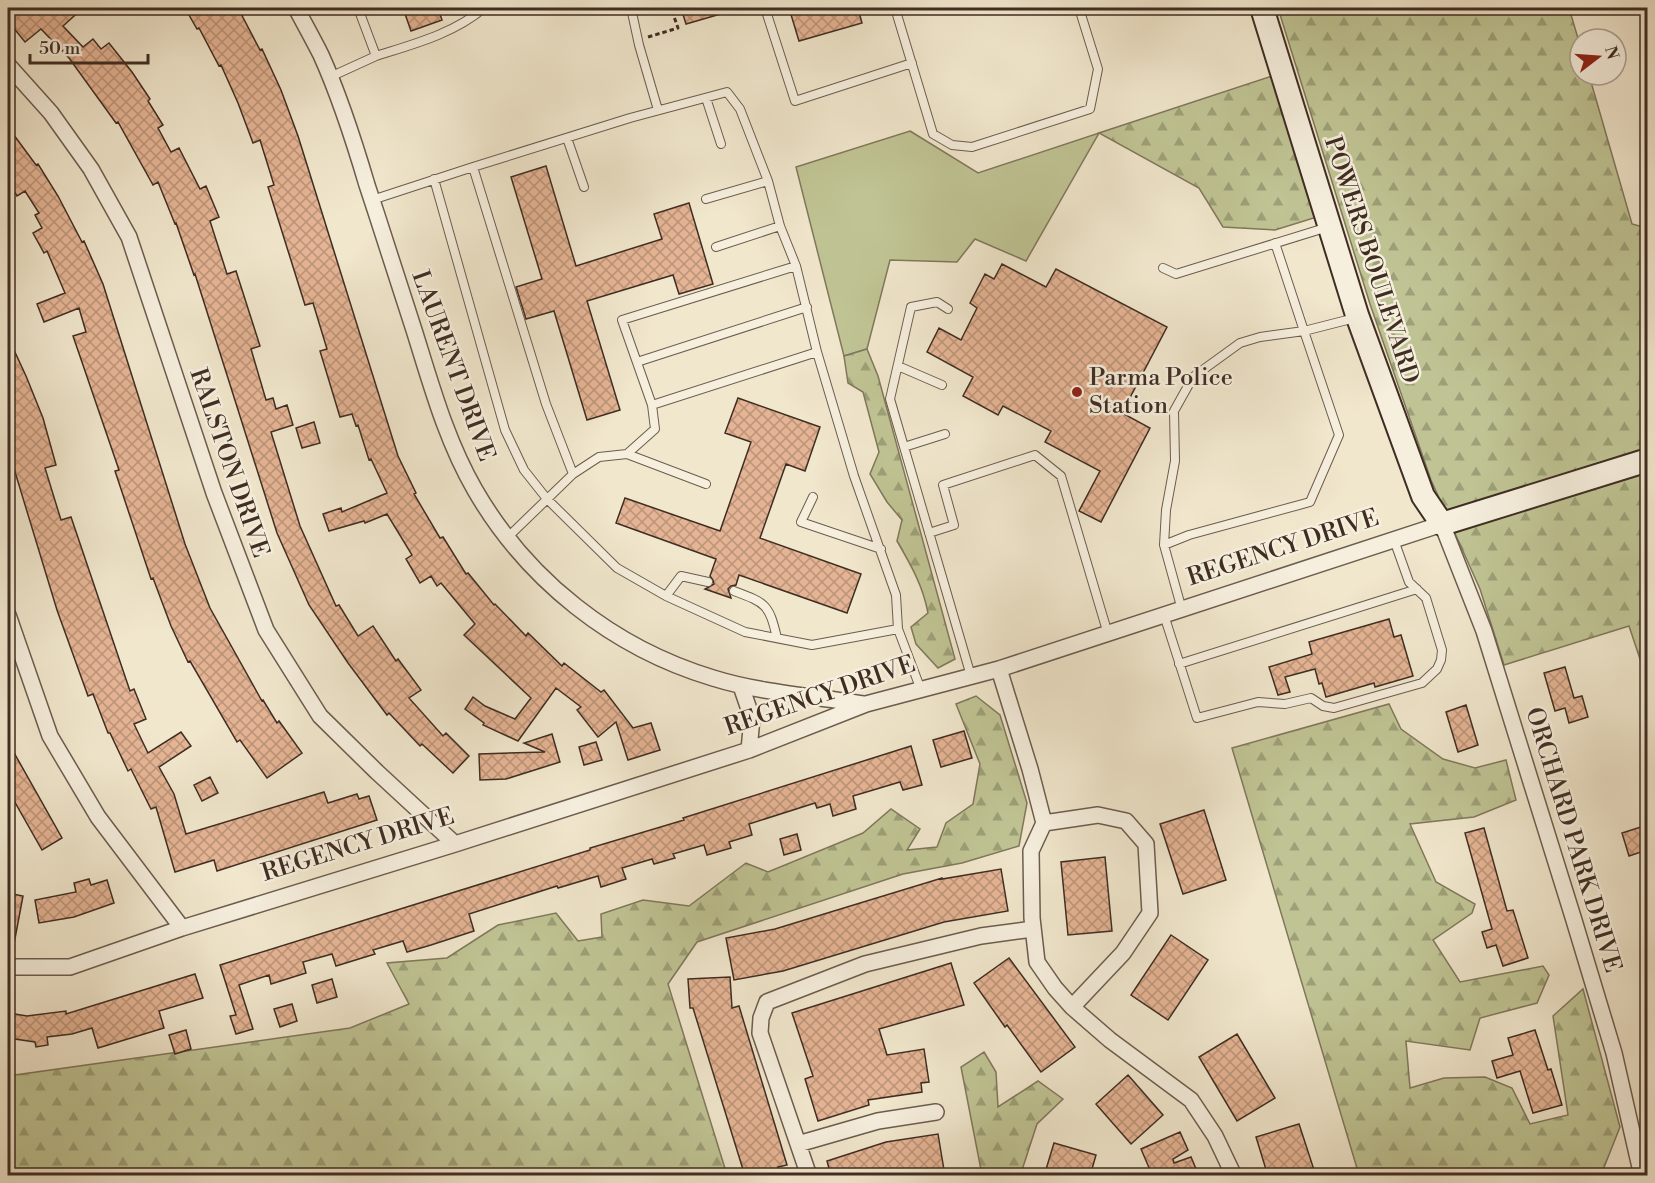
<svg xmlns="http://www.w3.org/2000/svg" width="1655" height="1183" font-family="'Libre Bodoni',serif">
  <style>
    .green { fill: #c0c494; stroke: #80785c; stroke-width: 1.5 }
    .forest { fill: url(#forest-firs); stroke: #80785c; stroke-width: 1.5 }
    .building { fill: url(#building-cross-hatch); stroke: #3f2d23; stroke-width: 1.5 }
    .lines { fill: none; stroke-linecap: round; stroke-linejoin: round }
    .lane-casing { stroke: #6c5c4e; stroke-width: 10 }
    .street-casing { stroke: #6c5c4e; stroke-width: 18 }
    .secondary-casing { stroke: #3f2d23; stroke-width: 26 }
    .path { stroke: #3f2d23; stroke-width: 3; stroke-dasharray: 4.5 3; stroke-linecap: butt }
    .lane { stroke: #f6efde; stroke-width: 8 }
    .street { stroke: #f6efde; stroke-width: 15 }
    .secondary { stroke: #f6efde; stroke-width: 22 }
    .poi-dot { fill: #8f2418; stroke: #f6efde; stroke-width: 2 }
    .labels { text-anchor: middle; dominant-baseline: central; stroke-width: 5; stroke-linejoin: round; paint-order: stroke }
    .street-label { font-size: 24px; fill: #3f2d23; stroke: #f6efde }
    .poi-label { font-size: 24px; fill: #3f2d23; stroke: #f6efde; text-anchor: start }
  </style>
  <defs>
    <pattern id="forest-firs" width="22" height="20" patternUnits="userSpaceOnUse" patternTransform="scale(1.5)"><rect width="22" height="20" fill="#c0c494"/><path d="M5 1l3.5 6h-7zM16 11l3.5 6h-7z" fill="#9da078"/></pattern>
    <pattern id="building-cross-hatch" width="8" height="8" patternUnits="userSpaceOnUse" patternTransform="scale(1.5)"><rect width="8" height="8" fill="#e5b494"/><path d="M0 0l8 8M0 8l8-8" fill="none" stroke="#bb9378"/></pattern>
  </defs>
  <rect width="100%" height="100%" fill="#f1e7cd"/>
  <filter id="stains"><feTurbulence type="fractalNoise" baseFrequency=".00333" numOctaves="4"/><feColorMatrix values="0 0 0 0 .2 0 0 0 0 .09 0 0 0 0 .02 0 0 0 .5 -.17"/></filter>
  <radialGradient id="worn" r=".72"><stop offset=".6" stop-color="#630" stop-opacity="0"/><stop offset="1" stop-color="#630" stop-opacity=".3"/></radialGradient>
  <path class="green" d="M910,131L978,173L1099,133L1026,261L975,239L957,262L890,260L867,349L844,356L796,167Z"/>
  <path class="forest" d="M1278,8H1569L1580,45V75H1589L1632,224L1647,228V680L1629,626L1504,665L1480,589L1431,480L1370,304Z
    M1275,75L1320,216L1275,230L1223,227L1199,188L1099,133Z
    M867,349L878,376L955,659L938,668L916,644L911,627L928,613C923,586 911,565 897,541L902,520L887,502L870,474L879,452L863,392L848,383L844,356Z
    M976,696L1000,715L1027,803L1019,846L962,863L903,874L697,942L668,984L727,1175H8V1076L350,1028L409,1004L387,963L447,958L498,925L556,913L578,941L602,937L601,914L643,900L689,906L746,863L768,872L863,833L891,809L920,829L907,850L937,847L946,823L973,804L980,764L956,704Z
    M1389,704L1401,729L1443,759L1475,768L1506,760L1516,800L1474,817L1410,824L1436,882L1475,904L1472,913L1433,940L1460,982L1543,966L1549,975L1537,1003L1480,1018L1470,1050L1406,1041L1410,1088L1444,1078L1485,1077L1512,1088L1530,1124L1568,1115L1553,1016L1583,989L1620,1127L1601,1175H1359L1232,748Z
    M984,1052L996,1072L998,1107L1038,1081L1063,1099L1037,1124L1023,1167L1027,1175H982L961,1067Z"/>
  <path class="building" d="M16,8H83L63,26L83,47L93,39L101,49L109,43L132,72L150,99L148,101L163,125L158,128L171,152L179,148L200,189L206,186L219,217L210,221L227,274L236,271L260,346L251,349L266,400L273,398L276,409L287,405L293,425L271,432L300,526L336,606L339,605L358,636L373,626L396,661L398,659L421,690L409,698L443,736L446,733L469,756L453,773L422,744L420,746L389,713L387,715L348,663L309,605L277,533L195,274L194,275L176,223L175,224L158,182L153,185L118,122L116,123L69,58L41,29L25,42L8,21V15Z
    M185,8H238L260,50L262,49L281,90L298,136L398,456L416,493L414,494L440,538L443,537L466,574L468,573L494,605L495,604L526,636L528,633L562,666L564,663L601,692L604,690L633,728L651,723L660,750L628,760L616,722L598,737L577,710L581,707L556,688L518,741L483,725L484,723L465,709L473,697L485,706L515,719L531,698L464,635L475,624L441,583L437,586L431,576L420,583L406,559L412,555L387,514L365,523L364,521L329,531L323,514L341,508L342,512L387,493L371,459L369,460L358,425L356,426L352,414L340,417L320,351L327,349L313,303L305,305L268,187L274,185L260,140L253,143L238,103L221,65L219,66L199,28L197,29Z
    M403,8H438L442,20L411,31Z
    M681,8H730L731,11L686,24Z
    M789,8H858L862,23L799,41Z
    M8,127L36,165L38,164L58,196L82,242L84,241L103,284L185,544L210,608L262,701L263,700L277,723L279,721L302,753L267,778L240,740L237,742L190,661L188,662L171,626L153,578L151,579L115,471L119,470L73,336L86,332L79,308L44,322L37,304L65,293L47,251L44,253L33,233L42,228L35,215L39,213L25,191L17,196L8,181Z
    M546,166L576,266L662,239L654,214L689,203L713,284L679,294L673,275L587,301L620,410L587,420L554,311L526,319L516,287L542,279L511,177Z
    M1002,264L1046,287L1056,269L1167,327L1122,413L1150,428L1101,522L1079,511L1100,471L1045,442L1051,431L1003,406L998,415L963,396L973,377L927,352L939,328L961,340L977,308L970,303L985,274L994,279Z
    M8,337L26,376L43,418L56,465L45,468L61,520L71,517L130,691L134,689L146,719L134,724L148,753L181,732L191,746L159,767L174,794L186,834L324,792L328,803L357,794L359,799L369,796L377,820L217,871L214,860L175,872L156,807L151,809L131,769L128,771L110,733H108L93,694L88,696L57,610L8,449Z
    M738,398L820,427L805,471L786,464L760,538L861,574L847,613L739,575L736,585L731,586L728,589L731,598L705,589L714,584L713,580L710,576L716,559L616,523L625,498L720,531L751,442L725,433Z
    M314,422L320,443L302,448L296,428Z
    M1389,619L1394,637L1401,635L1413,676L1375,687L1374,683L1326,697L1322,683L1319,684L1315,669L1285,677L1290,692L1278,695L1269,667L1312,654L1309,642Z
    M1565,667L1574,698L1582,696L1588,717L1569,723L1565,708L1555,711L1544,673Z
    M1466,705L1478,745L1458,752L1446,712Z
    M964,731L972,758L941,767L933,740Z
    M552,734L560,762L506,779L480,780L479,754L545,752L524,743Z
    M8,742L62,838L42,850L8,790Z
    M596,742L602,760L584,765L579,747Z
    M911,746L922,785L903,790L900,782L853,796L856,809L833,816L830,804L817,808L815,803L749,824L752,835L729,842L731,848L707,855L704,845L673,854L675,858L654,864L652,859L622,868L626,879L601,887L598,876L558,888L557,886L469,914L474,931L431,945L407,952L403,941L373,950L375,954L336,966L332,954L303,962L306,973L271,984L269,975L239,985L253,1029L236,1034L230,1016L236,1015L220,965L590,850V848L684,820L683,818Z
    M210,777L218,793L202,801L194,785Z
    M1204,810L1226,880L1183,894L1160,824Z
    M1644,826L1647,839V850L1629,856L1622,833Z
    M1484,828L1507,911L1513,910L1528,958L1503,966L1496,945L1487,948L1482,932L1492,929L1465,833Z
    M797,834L801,850L784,855L780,839Z
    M1105,857L1112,931L1068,935L1061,862Z
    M1001,869L1008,911L944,922L783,971L734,980L726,938L775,929L942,878V879Z
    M89,879L91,885L107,880L114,903L74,917L39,923L35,900L76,892L74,883Z
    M8,893L23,896L14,944L8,943Z
    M1171,935L1208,960L1168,1020L1131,995Z
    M1009,958L1075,1047L1041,1072L1007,1025L1005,1027L974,983Z
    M951,963L964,1005L879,1029L887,1055L924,1049L929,1082L921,1083L922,1092L868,1100L869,1105L818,1121L805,1079L813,1076L792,1013Z
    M195,974L203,998L159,1011L164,1028L98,1048L92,1028L72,1034L47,1037L48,1045L36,1047L35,1042L8,1038V1013L27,1016L66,1011V1014Z
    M730,977L732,1008L739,1006L787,1165L778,1167L780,1176H745L693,1008H690L688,979Z
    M332,979L337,997L317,1003L312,985Z
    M292,1004L297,1021L280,1027L274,1009Z
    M186,1030L191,1049L175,1054L169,1035Z
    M1535,1030L1548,1070L1551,1069L1562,1105L1533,1113L1520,1071L1497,1078L1492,1061L1513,1055L1508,1038Z
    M1237,1034L1275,1098L1237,1121L1199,1057Z
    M1128,1075L1163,1115L1131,1144L1096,1104Z
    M1299,1124L1316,1176H1268L1256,1137Z
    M1180,1132L1188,1150L1173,1159L1174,1163L1191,1157L1199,1176H1143L1142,1173L1150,1170L1141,1149Z
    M938,1134L945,1176H831L827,1161L886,1142Z
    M1054,1143L1096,1155L1090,1176H1044Z"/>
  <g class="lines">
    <g class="lane-casing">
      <path id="lane" d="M631,8L639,45L658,110
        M765,8L795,101L912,63
        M895,8L933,134L952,145L972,147L1090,109L1098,69L1079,8
        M376,56C414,44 453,34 484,8
        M330,77L376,56L358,8
        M706,98L721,144
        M567,138L584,187
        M473,167L630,118L727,92L740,109L768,181L780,226L796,266L817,352L652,405
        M434,179L505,430L524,470L547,499L617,568L666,596L745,632L812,645L898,629L921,690
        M706,199L768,181
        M372,200L473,167L546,404L573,474L507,538
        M1275,243L1304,331L1355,318
        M716,247L780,226
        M1163,268L1176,274L1328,227
        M948,309L937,302L911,307L890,399L971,676
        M817,352L854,476L896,595L898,629
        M637,362L807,307
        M898,366L942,385
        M904,447L945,434
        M627,454L655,429L652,405L622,320L796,266
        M573,474L599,457L627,454L706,484
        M813,497L801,522L881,549
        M929,533L954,525L943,485L1035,455L1061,476L1108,634
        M1164,545L1166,510L1175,461L1174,411L1193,377L1240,343L1260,337L1304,331L1339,435L1310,502L1189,535L1164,545L1182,610
        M734,591C766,603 769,604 777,638
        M666,596L681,576L708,582
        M1164,615L1197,718L1258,702L1285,704L1311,698L1323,706L1334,708L1422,683L1437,669L1441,660L1442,650L1426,598L1409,582L1394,540
        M1179,664L1417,589"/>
    </g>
    <g class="street-casing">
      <path id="street" d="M296,8C304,23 313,39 321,55C340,97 354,141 367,185C383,233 398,281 414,330C431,384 446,440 475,490C527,580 613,648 713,678C761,693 813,696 863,704
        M8,65L51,113L91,169L129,237L214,493L266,630L320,716L377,772L455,844
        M8,615L50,736L98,817L182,928
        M999,669L1030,769L1044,823L1031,851L1032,918L1037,962L1055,988L1072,1007L1110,1040L1191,1100L1215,1136L1234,1176
        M741,686L752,718L749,750
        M1044,823L1098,815L1126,821L1146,844L1150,913L1123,953L1072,1007
        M8,967H70L182,928L455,844L749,750L866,704L999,669L1442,524L1484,631L1573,917L1614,1053L1642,1176
        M798,1144L878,1121L936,1112
        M809,1176L760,1033L761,1018L767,1002L865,964L981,936L1033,929"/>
    </g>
    <g class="secondary-casing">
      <path id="secondary" d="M1262,8L1357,315L1423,496L1442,524L1648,460"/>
    </g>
    <path class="path" d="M648,37L678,28L671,8"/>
    <use href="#lane" class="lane"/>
    <use href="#street" class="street"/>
    <use href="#secondary" class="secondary"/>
  </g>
  <circle class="poi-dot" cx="1077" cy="392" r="6"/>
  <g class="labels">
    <g class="street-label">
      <text transform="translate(1371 260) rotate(72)">POWERS BOULEVARD</text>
      <text transform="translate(453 366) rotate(70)">LAURENT DRIVE</text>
      <text transform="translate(229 463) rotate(71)">RALSTON DRIVE</text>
      <text transform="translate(1283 548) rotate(-18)">REGENCY DRIVE</text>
      <text transform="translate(820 696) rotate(-19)">REGENCY DRIVE</text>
      <text transform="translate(1573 840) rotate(73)">ORCHARD PARK DRIVE</text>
      <text transform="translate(358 845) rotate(-17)">REGENCY DRIVE</text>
    </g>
    <g class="poi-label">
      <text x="1089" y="378">Parma Police<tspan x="1089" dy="28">Station</tspan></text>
    </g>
  </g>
  <rect width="1655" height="1183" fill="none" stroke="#f1e7cd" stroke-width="30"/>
  <rect x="9" y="9" width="1637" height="1165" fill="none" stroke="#3f2d23" stroke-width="3"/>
  <rect x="15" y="15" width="1625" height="1153" fill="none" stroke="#3f2d23" stroke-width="1.5"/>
  <g transform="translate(1598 57) rotate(73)"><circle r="28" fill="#f6efde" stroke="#ada193" stroke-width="1.5"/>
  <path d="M0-4.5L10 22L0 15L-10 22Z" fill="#8f2418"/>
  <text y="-9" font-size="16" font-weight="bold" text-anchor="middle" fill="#3f2d23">N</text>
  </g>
  <path d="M30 54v9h118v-9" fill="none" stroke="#3f2d23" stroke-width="3"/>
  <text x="39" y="54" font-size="18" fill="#3f2d23" stroke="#f6efde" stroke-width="4.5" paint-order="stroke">50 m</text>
  <rect width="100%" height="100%" filter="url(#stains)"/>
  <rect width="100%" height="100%" fill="url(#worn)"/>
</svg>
